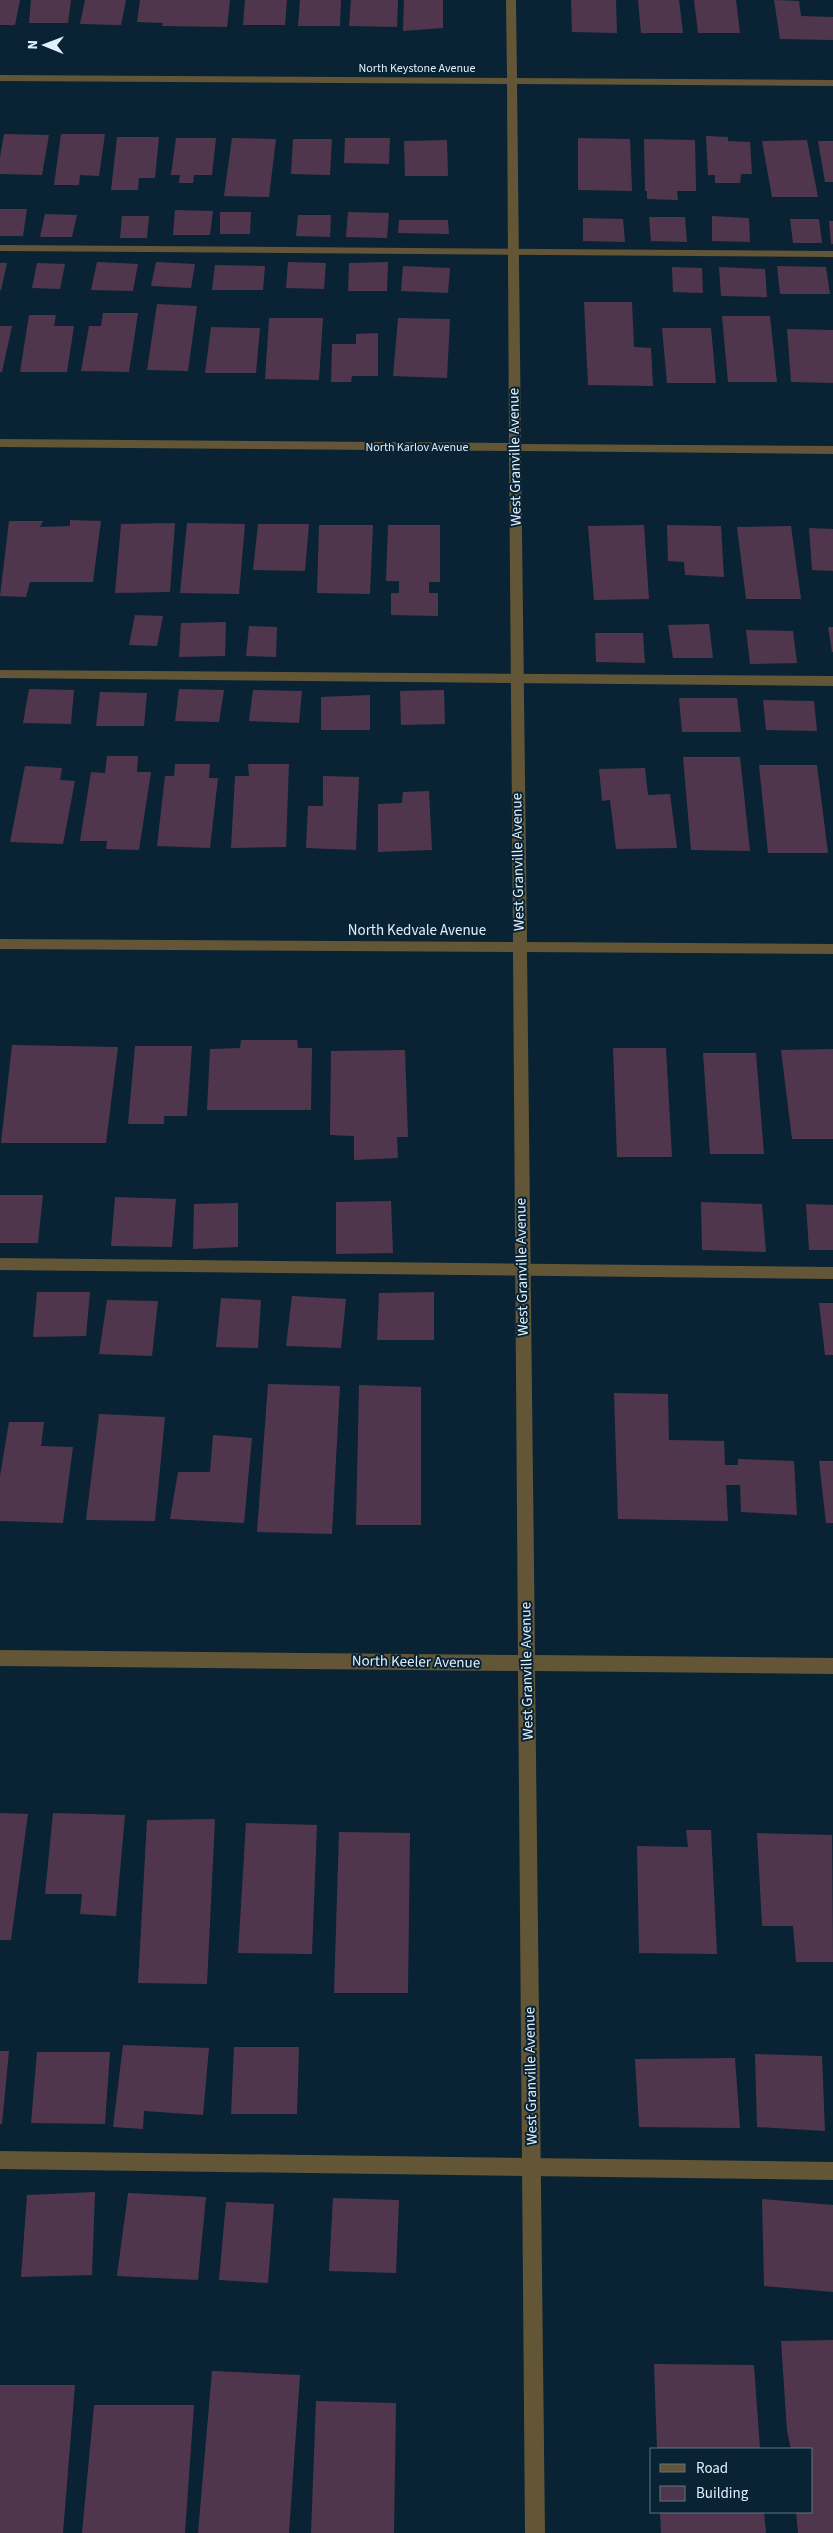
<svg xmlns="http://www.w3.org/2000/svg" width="833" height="2533" font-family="'Source Sans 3',sans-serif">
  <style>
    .building { fill: #50364d }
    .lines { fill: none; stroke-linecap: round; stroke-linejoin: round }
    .lane { fill: #625636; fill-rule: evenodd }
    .street { fill: #625636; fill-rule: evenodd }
    .labels { text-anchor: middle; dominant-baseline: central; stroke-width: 4; stroke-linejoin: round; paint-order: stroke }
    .far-street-label { font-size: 12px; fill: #e0f0fc; stroke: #092334 }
    .street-label { font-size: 15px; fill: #e0f0fc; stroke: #092334 }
  </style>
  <rect width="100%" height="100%" fill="#092334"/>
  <path class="building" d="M0,0H20L15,25H0Z
    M31,0H71L68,23H29Z
    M85,0H126L121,25L80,24Z
    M140,0H230L227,27L162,26L163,23L137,22Z
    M245,0H287L285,25H243Z
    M300,0H341L340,26H298Z
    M351,0H398L397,27L349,26Z
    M404,0H443V28L403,31Z
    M571,0H616L617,33L572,32Z
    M638,0H679L683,33H641Z
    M694,0H736L740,33H698Z
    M774,0L799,1L801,16L833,17V40L780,39Z
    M4,134L49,135L42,175L0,174V157Z
    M61,134H105L99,176L80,175L79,185H54Z
    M706,136L728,137V141L750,142L752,174H741L740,183H715V175H708Z
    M117,137H159L155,178H139L138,190H111Z
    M176,138H216L212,175H194L193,183H179L180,175H171Z
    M232,138L276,139L269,197L224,196Z
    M345,138H390L389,164L344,163Z
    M578,138L630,139L632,191L578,190Z
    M293,139H332L330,175L291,174Z
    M644,139L695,140L696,191H677L678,200L647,199V191H645Z
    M447,140L448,176H405L404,141Z
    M807,140L818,197H772L762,141Z
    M818,141H833V182H825Z
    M0,209H27L23,236H0Z
    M175,210L213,211L210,235H173Z
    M220,212H251L250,234H220Z
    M348,212L389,213L387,238L346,237Z
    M45,214L77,215L72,237H40Z
    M298,215H331L330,237L296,236Z
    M122,216H149L147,238H120Z
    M712,216L749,218L750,242L712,241Z
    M649,217H685L687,242L651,241Z
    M583,218L623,219L625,242L583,241Z
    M790,219H819L822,243H793Z
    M399,220H448L449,234L398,233Z
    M829,221H833V244H831Z
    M97,262L138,264L133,291L91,290Z
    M156,262L195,264L191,288L151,286Z
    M288,262L326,263L324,289L286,288Z
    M388,262L387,291H348L349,263Z
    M0,263H7L1,290H0Z
    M37,263L65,264L60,289L32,288Z
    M215,265L265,266L263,290H212Z
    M403,266L450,268L448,293L401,291Z
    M777,266L826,267L830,294H780Z
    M672,267L702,268L703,293L673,292Z
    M719,267L765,269L767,297L721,296Z
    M584,302H632L634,347L651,348L653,386L588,385Z
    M157,304L197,306L188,371L147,370Z
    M103,313H138L129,372L81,371L89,326H101Z
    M29,315H56L54,326H74L67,372H20Z
    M722,316H770L777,382H728Z
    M269,318H323L319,380L265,379Z
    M398,318L450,319L447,378L393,376Z
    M0,326H12L2,372H0Z
    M211,327L260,328L256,373H205Z
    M662,328H711L716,383H667Z
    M787,329L833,330V383L791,382Z
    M378,333V376H352L351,382H331L332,344H356V334Z
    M70,520L101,521L93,582H30L26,597L0,596L9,521H43L40,527L70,526Z
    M175,523L170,592L115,593L121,524Z
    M187,523L245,524L239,594L180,593Z
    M258,524H309L305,571L253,570Z
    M319,525H373L370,594L317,593Z
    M388,525H440V582H429V593H438V616L391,615V593H399V581H386Z
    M644,525L649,599L594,600L588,526Z
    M667,525L721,526L724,577L685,575L684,562L668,561Z
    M791,526L801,599H746L737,527Z
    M809,528L833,529V571L812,570Z
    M135,615L163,616L157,646L129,645Z
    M226,622L225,656L179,657L181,623Z
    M709,624L713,658H673L668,625Z
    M249,626L277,627L276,657L246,656Z
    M828,627H833V652H832Z
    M746,630L793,631L797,663L750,664Z
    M595,633H643L645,663L596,662Z
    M29,689L74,690L71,724L23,723Z
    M179,689L224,690L219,722L175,721Z
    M253,690L302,691L299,723L249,721Z
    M444,690L445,724L401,725L400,691Z
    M100,692L147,693L144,726H96Z
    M370,695V730H321V697Z
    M679,698H737L741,732H682Z
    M763,700L814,701L817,731L766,730Z
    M107,756H138L137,772H151L139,850L106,849L107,841H80L91,772L105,773Z
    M683,757H740L750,851L691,850Z
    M175,764H210L209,778H218L210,848L157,846L165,776H174Z
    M248,764H289L286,847L231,848L235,776H249Z
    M759,765H817L828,853H768Z
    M25,766L62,768L60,780L75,781L63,844L10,842Z
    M645,768L648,795L670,794L677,848L616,849L610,800L602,801L599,769Z
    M323,776L359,777L356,850L306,848L308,806H323Z
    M429,791L432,850L378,852V804L402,803L403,792Z
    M241,1040H297L298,1048H312L311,1110H207L210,1049L240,1048Z
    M12,1045L118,1047L106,1143H1Z
    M135,1046H192L187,1116H164V1124H128Z
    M613,1048H666L672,1157H617Z
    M833,1049V1139H792L781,1050Z
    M405,1050L408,1137H397L398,1158L354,1160V1136L330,1135L331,1051Z
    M703,1053H756L764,1154H710Z
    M0,1195H43L38,1243H0Z
    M115,1197L176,1199L172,1247L111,1246Z
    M391,1201L393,1253L336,1254V1202Z
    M701,1202L762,1204L766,1252L702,1250Z
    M238,1203V1247L193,1249L194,1204Z
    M806,1204L833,1205V1250H809Z
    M37,1292H90L86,1336L33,1337Z
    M434,1292V1340H377L379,1293Z
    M292,1296L346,1299L341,1348L286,1346Z
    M221,1298L261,1300L258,1348L216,1347Z
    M107,1300L158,1301L152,1356L99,1354Z
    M819,1303H833V1355H825Z
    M268,1384L340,1386L332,1534L257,1532Z
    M359,1385L421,1387V1525H356Z
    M614,1393L668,1394L669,1440L724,1441L725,1465H738V1459L794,1461L797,1515L741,1512L740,1485H726L728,1521L618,1519Z
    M99,1414L165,1417L155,1521L86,1520Z
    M9,1422H44L41,1446L73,1447L63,1523L0,1521V1476Z
    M213,1435L252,1438L244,1523L170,1519L178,1472H210Z
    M819,1461H833V1523H826Z
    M0,1813L28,1814L11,1940H0Z
    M53,1813L125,1815L116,1916L80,1914L82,1894H45Z
    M215,1819L207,1984L138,1983L147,1820Z
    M246,1823L317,1825L312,1954L238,1953Z
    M686,1830H711L717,1954L639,1953L637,1846L688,1847Z
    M339,1832L410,1833L408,1993H334Z
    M757,1833L832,1835L833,1962H796L793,1926H762Z
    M123,2045L209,2048L203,2115L144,2111L143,2129L113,2127Z
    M234,2047H299L297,2114H231Z
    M0,2051H9L2,2124H0Z
    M37,2052H110L105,2124L31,2123Z
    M755,2054L822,2056L825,2131L757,2127Z
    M735,2058L740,2128L639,2127L635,2059Z
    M95,2192L92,2275L21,2277L27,2195Z
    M128,2193L206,2197L198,2280L117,2276Z
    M333,2198L399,2200L396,2273L329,2271Z
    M762,2199L833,2205V2292L764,2286Z
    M226,2202L274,2204L268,2283L219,2280Z
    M833,2340V2533H798L796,2512H812V2449H791L787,2431L781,2341Z
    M654,2364L754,2365L760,2449H657Z
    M212,2371L300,2375L289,2533H198Z
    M0,2385H75L63,2533H0Z
    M316,2401L396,2403L394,2533H311Z
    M94,2405H194L185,2533H82Z
    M660,2512H764L766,2533H661Z"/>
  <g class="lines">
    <path class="lane" d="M0,245L833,251V257L0,251Z
      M0,670L833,676V686L0,678Z
      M0,1258L833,1267V1279L0,1270Z
      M0,2151L833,2162V2180L0,2169Z"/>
    <path class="street" d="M506,0H516L517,78L833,80V86L517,84L521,444L833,446V454L521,451L527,942L833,944V954L527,952L535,1655L833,1658V1674L535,1671L545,2533H525L518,1671L0,1666V1650L518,1655L513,952L0,949V939L513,942L509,451L0,447V439L509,443L507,84L0,81V75L507,78Z"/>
  </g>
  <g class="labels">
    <g class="far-street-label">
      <text x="417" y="68">North Keystone Avenue</text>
      <text x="417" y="447">North Karlov Avenue</text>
    </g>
    <g class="street-label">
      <text transform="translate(515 457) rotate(-91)">West Granville Avenue</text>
      <text transform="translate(518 862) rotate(-91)">West Granville Avenue</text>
      <text x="417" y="930">North Kedvale Avenue</text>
      <text transform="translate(522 1267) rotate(-91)">West Granville Avenue</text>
      <text transform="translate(416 1662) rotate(1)">North Keeler Avenue</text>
      <text transform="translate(527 1671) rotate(-91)">West Granville Avenue</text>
      <text transform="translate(531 2076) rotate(-91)">West Granville Avenue</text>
    </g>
  </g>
  <rect x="650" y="2448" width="162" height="65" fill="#092334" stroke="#5f7584"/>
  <rect x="660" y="2464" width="25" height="8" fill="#625636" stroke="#5f7584"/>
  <text x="696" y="2473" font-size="15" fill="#e0f0fc">Road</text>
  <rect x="660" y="2486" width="25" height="15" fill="#50364d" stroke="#5f7584"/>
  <text x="696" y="2498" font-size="15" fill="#e0f0fc">Building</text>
  <g transform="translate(45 45) rotate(271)" stroke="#092334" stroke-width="4" paint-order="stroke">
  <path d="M0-4L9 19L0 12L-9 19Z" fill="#e0f0fc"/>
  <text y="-8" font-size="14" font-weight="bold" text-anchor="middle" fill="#e0f0fc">N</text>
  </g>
</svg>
